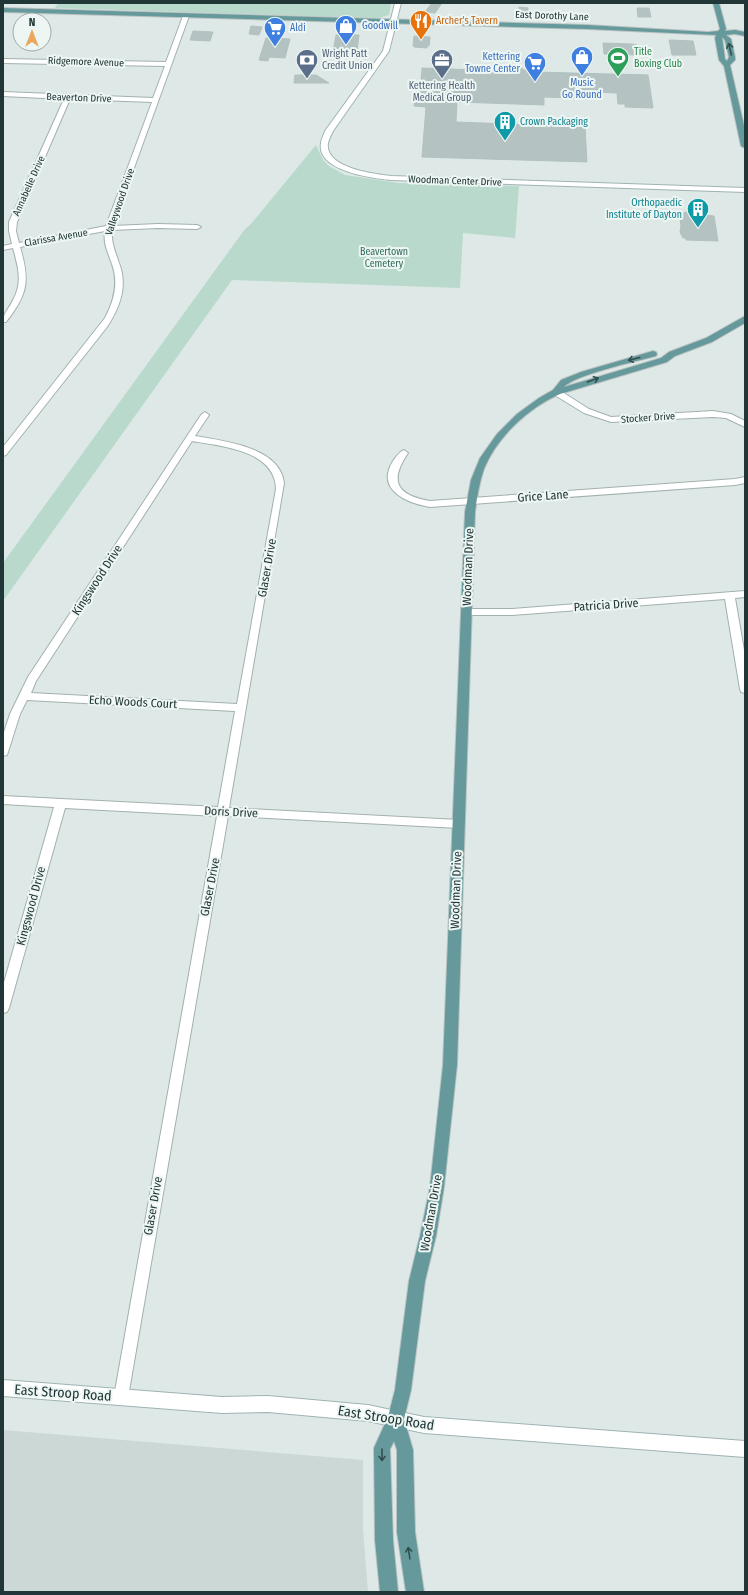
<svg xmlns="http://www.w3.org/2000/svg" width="748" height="1595" font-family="'Fira Sans Condensed',sans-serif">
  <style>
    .built { fill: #ccd8d6 }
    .green { fill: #b8d9cb }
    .building { fill: #b4c3c1; stroke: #b1c1c0 }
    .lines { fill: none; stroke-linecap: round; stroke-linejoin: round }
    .street-casing { stroke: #a2b0af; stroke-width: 2 }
    .secondary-casing { stroke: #9eb3b2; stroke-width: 2 }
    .primary-casing { stroke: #bcc3c3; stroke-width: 2 }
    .street { fill: #fff; fill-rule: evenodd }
    .secondary { fill: #fff; fill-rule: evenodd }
    .primary { fill: #65999b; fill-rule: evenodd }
    .oneway { stroke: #324f50 }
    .labels { text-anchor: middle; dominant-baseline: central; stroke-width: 4; stroke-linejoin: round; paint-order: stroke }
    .far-street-label { font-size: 10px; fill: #213637; stroke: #eef6f4 }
    .far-food-label { font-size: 10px; fill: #c56008; stroke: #eef6f4; text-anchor: start }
    .far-shop-label { font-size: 10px; fill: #366cbe; stroke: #eef6f4; text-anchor: start }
    .far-leisure-label { font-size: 10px; fill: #27864d; stroke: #eef6f4; text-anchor: start }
    .far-service-label { font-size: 10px; fill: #4e5e75; stroke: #eef6f4; text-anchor: start }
    .far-culture-label { font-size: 10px; fill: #0d838f; stroke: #eef6f4; text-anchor: start }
    .far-park-label { font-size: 10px; fill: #2e6b58; stroke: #eef6f4 }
    .street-label { font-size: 12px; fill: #213637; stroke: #eef6f4 }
    .near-street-label { font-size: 14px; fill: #213637; stroke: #eef6f4 }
  </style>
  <rect width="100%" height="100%" fill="#dee9e7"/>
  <path class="built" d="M3,1430L363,1460V1529L368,1592H3Z"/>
  <path class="green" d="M58,3H391L389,15L379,18L55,8Z
    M316,145L323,160L329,166L345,175L398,183L519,186L515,238L463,233L460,288L232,280L3,601V563L245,229L250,225Z"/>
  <path class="building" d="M432,3H442L435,13L425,12Z
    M519,7L528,8V16H519Z
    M637,8H649L651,17H638Z
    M251,26L262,27L259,35L249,34Z
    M193,31L213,32L210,41L190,40Z
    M336,35H359L357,51H333Z
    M414,36L430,37L429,46H427V48L414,47L415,46H413Z
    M266,38L290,39L285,58L269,57L268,61L259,60Z
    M669,40L693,41L696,55H672Z
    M603,43L632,44L637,45L638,55L604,54Z
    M504,67L522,68L523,70H535V72L648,75L653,108L625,107V104H618L617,93L592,92V95H578V98L544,97V105L457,102L456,122L585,127L587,162L422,157L426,107L414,106L415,92H420L422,68L478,70V68L504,69Z
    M295,75H316L329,83H294Z
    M685,212H705V215L714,216L718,241L686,240V238H683L680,232L681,226L679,213H685Z"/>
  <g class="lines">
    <g class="street-casing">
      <path id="street" d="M186,14L189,16L113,226L158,224L197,225L201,227L197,229L158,228L112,230C111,243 115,251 119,263C128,286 120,307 107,327L6,455L3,456V447L105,318C114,301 119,283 112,264C108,252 103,244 105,231L20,247C30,281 28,294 6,322H3C3,313 9,309 13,300C23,283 18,266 13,248L3,250V246L12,244L9,231V222L64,99L3,96V92L153,98L165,66L3,63V59L166,62L183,16ZM70,99L152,102L106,226L19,243L16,231L17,222Z
        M553,390H559L589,409L611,417L713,411L731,414L745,421V427L726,418L713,417L611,422L584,413L553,394L552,392Z
        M205,412L209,415L195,436C224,441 280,447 284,483L229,808L459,820L463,821L465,824L463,827L459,828L228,816L128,1397L126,1402L121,1404L116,1402L114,1397L217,816L65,808L9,1008L7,1012L3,1013V986L54,807L3,804V796L218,807L235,711L27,700L20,714L8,752L7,755L3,756V735L10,714L28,677L201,415ZM192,441C221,446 275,450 276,489L237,704L31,693L36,681Z
        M404,450L408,453C389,481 396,495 430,501L735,479L745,477V483L735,485L430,507C407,503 375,490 393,461C396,457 399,452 404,450Z
        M745,591V597L735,598L745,656V693L741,692L740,689L725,599L512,615H467L462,612L467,609H512Z"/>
    </g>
    <g class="secondary-casing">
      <path id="secondary" d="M395,3H401L389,51L333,131C331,135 329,139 328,143C324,168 374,174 391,176L745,188V192L391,180C372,178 316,171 321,143C321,139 324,135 325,131L383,51Z
        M3,1380L222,1397L268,1396L368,1405L424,1417L745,1441V1457L424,1433L368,1421L268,1412L222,1413L3,1396Z"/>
    </g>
    <g class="primary-casing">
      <path id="primary" d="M713,3H719L726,29L725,31L735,30L745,32V36L735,34L726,35L731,39L735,57V60L730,65L745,130V148L741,146L724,66L719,60L715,38L716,35L587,29L3,12V8L587,25L708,32L718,31L720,29ZM722,37L725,40L729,57L727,61L725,59Z
        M745,316V323L712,342L675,356L667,362L560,394C528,408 497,437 484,469C479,483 477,498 475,512L457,1065L444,1187L436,1236L425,1281L411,1390L404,1419L413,1450L415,1532L424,1592H406L397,1532V1450L394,1441L390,1449L393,1540L398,1592H380L375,1540L374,1448L388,1417L395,1390L409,1281L420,1236L430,1187L443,1065L465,512L471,480L480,458L497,434L517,414L539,398L553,390L561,380L581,372L653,351L656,352L657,354L656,356C638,361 574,375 564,387L661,358L669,352L706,338Z"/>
    </g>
    <use href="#street" class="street"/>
    <use href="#secondary" class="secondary"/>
    <use href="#primary" class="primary"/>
  </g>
  <defs><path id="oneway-shaft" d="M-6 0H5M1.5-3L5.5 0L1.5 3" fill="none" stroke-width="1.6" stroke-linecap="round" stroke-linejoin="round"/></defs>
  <g class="oneway">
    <use href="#oneway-shaft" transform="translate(730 49) rotate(-103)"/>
    <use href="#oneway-shaft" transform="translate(634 359) rotate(166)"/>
    <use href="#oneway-shaft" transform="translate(593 380) rotate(-20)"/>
    <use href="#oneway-shaft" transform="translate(382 1455) rotate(90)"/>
    <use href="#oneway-shaft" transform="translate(409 1553) rotate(-99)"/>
  </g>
  <defs>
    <g id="restaurant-pin" transform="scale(1.15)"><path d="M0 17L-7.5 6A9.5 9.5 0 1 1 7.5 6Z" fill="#e8710a" stroke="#eef6f4"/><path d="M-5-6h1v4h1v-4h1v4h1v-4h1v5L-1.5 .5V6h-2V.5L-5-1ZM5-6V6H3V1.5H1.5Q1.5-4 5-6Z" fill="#fff"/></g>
    <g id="shop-pin" transform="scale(1.15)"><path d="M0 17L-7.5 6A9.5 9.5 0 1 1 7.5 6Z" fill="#3f7fe0" stroke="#eef6f4"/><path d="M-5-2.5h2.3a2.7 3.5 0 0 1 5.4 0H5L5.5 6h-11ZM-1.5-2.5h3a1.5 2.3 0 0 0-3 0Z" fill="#fff"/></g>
    <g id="supermarket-pin" transform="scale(1.15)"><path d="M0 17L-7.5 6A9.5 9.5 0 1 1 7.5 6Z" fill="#3f7fe0" stroke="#eef6f4"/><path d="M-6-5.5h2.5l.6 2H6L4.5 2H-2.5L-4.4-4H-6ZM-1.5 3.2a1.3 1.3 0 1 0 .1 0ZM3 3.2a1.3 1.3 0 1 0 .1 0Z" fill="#fff"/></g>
    <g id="stadium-pin" transform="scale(1.15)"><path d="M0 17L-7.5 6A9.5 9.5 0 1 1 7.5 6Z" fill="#2e9e5b" stroke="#eef6f4"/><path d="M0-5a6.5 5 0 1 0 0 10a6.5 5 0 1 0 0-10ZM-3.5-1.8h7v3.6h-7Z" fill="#fff"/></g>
    <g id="bank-pin" transform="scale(1.15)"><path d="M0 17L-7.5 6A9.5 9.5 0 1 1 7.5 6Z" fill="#5c6f8a" stroke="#eef6f4"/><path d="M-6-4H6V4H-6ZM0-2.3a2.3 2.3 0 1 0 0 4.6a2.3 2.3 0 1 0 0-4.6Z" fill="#fff"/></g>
    <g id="office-pin" transform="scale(1.15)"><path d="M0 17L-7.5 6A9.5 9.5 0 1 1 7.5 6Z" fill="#5c6f8a" stroke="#eef6f4"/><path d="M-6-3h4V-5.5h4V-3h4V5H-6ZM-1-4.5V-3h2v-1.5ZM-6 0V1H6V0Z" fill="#fff"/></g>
    <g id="building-pin" transform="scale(1.15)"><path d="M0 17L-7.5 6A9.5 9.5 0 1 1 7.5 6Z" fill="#0f9aa8" stroke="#eef6f4"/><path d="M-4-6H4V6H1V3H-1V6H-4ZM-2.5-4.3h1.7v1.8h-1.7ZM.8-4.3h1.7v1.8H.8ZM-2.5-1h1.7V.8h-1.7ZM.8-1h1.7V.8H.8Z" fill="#fff"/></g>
  </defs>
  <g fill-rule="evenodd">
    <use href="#restaurant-pin" x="421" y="21"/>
    <use href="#shop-pin" x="346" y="26"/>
    <use href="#supermarket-pin" x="275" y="28"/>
    <use href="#shop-pin" x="582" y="57"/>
    <use href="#stadium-pin" x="618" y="58"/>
    <use href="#bank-pin" x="307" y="60"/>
    <use href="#office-pin" x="442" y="60"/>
    <use href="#supermarket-pin" x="535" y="63"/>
    <use href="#building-pin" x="505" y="122"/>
    <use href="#building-pin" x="698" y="209"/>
  </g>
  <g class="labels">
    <g class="far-street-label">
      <text transform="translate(552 16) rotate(2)">East Dorothy Lane</text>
      <text transform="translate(86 62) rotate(2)">Ridgemore Avenue</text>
      <text transform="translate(79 98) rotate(2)">Beaverton Drive</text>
      <text transform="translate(455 181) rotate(2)">Woodman Center Drive</text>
      <text transform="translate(29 186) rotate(-66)">Annabelle Drive</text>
      <text transform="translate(120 202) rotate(-71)">Valleywood Drive</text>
      <text transform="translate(56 238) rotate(-10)">Clarissa Avenue</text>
      <text transform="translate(648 418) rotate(-4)">Stocker Drive</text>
    </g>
    <g class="far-food-label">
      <text x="436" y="21">Archer's Tavern</text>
    </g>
    <g class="far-shop-label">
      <text x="362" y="26">Goodwill</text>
      <text x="290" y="28">Aldi</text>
      <text x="520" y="57" text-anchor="end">Kettering<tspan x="520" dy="12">Towne Center</tspan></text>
      <text x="582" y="83" text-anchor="middle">Music<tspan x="582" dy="12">Go Round</tspan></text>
    </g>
    <g class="far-leisure-label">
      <text x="634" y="52">Title<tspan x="634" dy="12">Boxing Club</tspan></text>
    </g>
    <g class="far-service-label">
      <text x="322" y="54">Wright Patt<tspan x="322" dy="12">Credit Union</tspan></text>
      <text x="442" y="86" text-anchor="middle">Kettering Health<tspan x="442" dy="12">Medical Group</tspan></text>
    </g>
    <g class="far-culture-label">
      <text x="520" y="122">Crown Packaging</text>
      <text x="682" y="203" text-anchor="end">Orthopaedic<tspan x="682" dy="12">Institute of Dayton</tspan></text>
    </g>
    <g class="far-park-label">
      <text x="384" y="252">Beavertown<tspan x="384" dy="12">Cemetery</tspan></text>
    </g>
    <g class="street-label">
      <text transform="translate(543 496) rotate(-4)">Grice Lane</text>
      <text transform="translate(468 567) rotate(-88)">Woodman Drive</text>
      <text transform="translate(267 568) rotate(-80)">Glaser Drive</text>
      <text transform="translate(97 580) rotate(-57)">Kingswood Drive</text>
      <text transform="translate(606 605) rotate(-4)">Patricia Drive</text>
      <text transform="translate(133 702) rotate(3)">Echo Woods Court</text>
      <text transform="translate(231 812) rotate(3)">Doris Drive</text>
      <text transform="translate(210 887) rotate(-79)">Glaser Drive</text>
      <text transform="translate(456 890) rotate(-88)">Woodman Drive</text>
      <text transform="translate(31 906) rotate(-75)">Kingswood Drive</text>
      <text transform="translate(153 1206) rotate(-80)">Glaser Drive</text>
      <text transform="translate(431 1213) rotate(-80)">Woodman Drive</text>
    </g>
    <g class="near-street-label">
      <text transform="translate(63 1393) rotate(4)">East Stroop Road</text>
      <text transform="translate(386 1418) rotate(9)">East Stroop Road</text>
    </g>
  </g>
  <rect width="748" height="1595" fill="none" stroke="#213637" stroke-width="8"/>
  <g transform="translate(32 32)"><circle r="19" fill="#eef6f4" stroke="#9ca9a8"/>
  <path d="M0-3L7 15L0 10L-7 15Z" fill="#e9a85c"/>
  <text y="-6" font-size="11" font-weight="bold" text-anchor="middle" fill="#213637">N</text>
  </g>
</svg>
